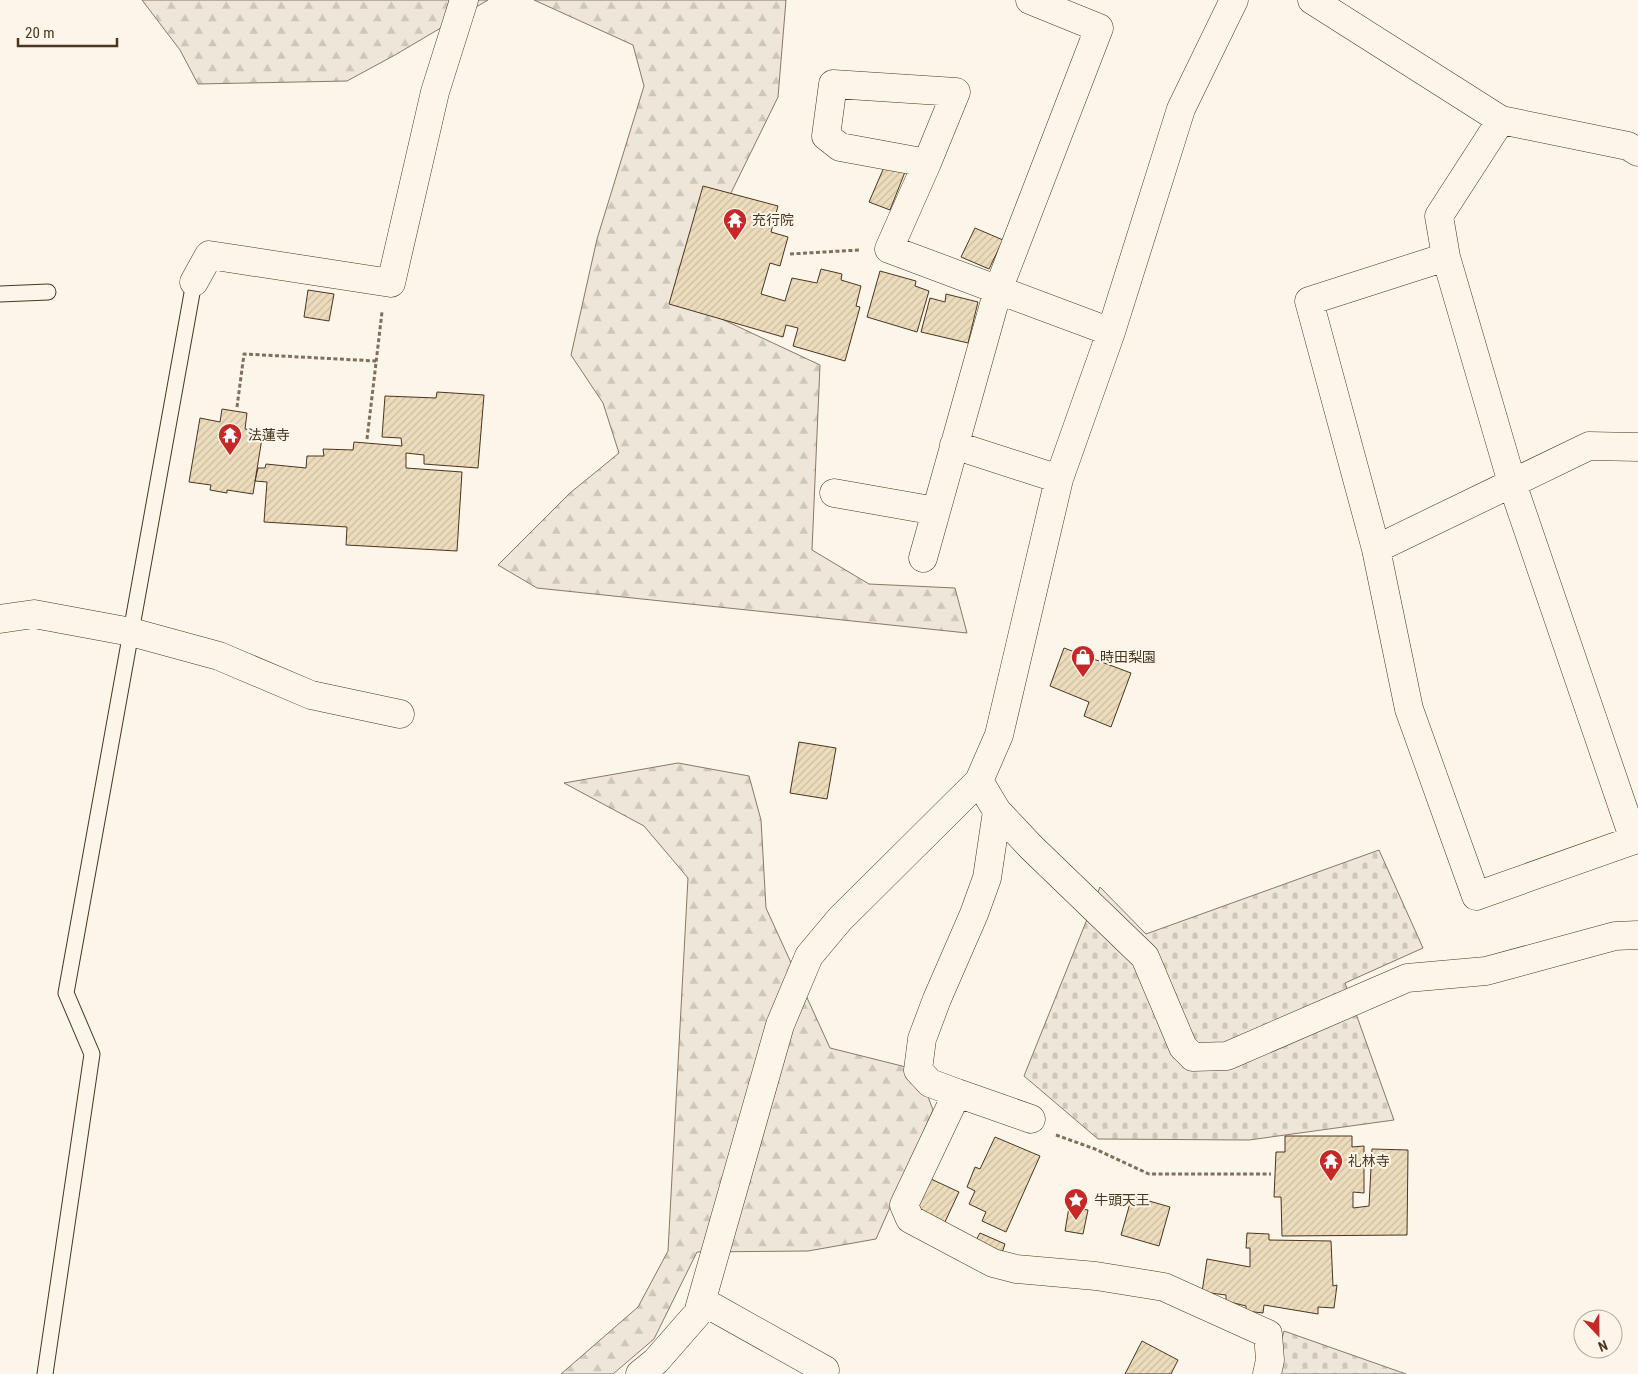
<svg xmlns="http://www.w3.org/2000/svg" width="1638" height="1374" font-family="'Roboto Condensed','Noto Sans JP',sans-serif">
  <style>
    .forest { fill: url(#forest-firs); stroke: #887966 }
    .cemetery { fill: url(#cemetery-stones); stroke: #887966 }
    .building { fill: url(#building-hatch); stroke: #4a3520 }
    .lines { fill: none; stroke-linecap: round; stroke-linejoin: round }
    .lane-casing { stroke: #4a3520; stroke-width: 17 }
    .street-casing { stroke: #4a3520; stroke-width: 29 }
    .path { stroke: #7f6f5c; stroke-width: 3; stroke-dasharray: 4 2.5; stroke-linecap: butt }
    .lane { stroke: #fbf6e9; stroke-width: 15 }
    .street { stroke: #fbf6e9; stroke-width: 28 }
    .labels { text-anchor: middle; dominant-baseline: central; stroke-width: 4; stroke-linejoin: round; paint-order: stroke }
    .poi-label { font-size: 14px; fill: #4a3520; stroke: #fbf6e9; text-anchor: start }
  </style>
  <defs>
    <pattern id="forest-firs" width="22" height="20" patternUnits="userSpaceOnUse" patternTransform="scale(1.25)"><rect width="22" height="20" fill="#ede6d9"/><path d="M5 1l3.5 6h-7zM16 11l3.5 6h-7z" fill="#cdc6ba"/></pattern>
    <pattern id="cemetery-stones" width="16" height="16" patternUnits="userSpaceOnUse" patternTransform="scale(1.25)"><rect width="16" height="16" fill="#ede6d9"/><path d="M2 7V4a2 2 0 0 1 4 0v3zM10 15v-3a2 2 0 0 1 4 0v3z" fill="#cdc6ba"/></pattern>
    <pattern id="building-hatch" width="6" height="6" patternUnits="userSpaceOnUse" patternTransform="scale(1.25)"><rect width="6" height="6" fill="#ecdcbc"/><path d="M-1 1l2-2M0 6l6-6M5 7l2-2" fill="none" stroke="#ccbda1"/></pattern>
  </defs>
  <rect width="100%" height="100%" fill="#fbf6e9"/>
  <path class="forest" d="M142,0H488L395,55L347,81L198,84L180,50Z
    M534,0H786L778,97L679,299L820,365L812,550L869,584L955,588L967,633L537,588L498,565L570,493L619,453L603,403L571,355L597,239L644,86L633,45Z
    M678,763L749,776L761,820L766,908L830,1048L918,1070L933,1110L876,1239L808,1251L697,1252L654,1339L613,1374H561L638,1307L668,1251L688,878L644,826L564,783Z"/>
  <path class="cemetery" d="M1379,850L1423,948L1345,983L1394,1120L1249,1140L1098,1139L1024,1076L1100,887L1146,934Z
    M1284,1331L1406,1374H1272Z"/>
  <path class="building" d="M885,165L905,172L890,210L869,202Z
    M703,186L778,206L771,232L788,237L780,266L770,263L761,294L785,301L792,278L817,283L821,269L842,274L841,280L861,286L856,306L860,307L845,361L793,346L798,328L786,325L783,337L669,304Z
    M975,228L1003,240L989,269L961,257Z
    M880,271L916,281L915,286L929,291L917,332L867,317Z
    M308,290L334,294L329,321L304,317Z
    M946,294L978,302L968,343L921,332L930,298L945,302Z
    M437,392L484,395L478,468L424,464V455L406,453V468L462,472L457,551L346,545L347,527L264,522L267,482L255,481L258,468H265L266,464L306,468L307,456H324L323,449L353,450L354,442L402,446L401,438L382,437L385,396L436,398Z
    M222,409L247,413L245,429L263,432L253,494L227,490V493L210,490L211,485L189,482L200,418L220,422Z
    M1064,648L1131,673L1111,727L1084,716L1089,702L1050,686Z
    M799,742L836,748L827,799L790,793Z
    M1285,1136H1352V1147L1364,1146V1193L1353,1192V1208L1369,1206L1372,1149L1408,1150L1407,1235L1282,1236L1281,1197H1274L1276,1152H1285Z
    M995,1137L1040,1156L1006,1232L982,1221L986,1212L969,1204L975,1191L967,1187L975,1167L980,1169Z
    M931,1179L959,1192L944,1224L916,1210Z
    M1132,1196L1170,1207L1159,1246L1121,1235Z
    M1069,1207L1088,1210L1083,1234L1065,1231Z
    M980,1233L1005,1244L1002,1253L975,1242Z
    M1247,1233L1269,1234V1240L1331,1241L1333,1286L1337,1285L1334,1308L1318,1307V1314L1264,1305L1263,1313L1246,1311V1306L1226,1301V1295L1202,1292L1207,1259L1250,1267V1248H1246Z
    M1142,1341L1178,1360L1171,1374H1125Z"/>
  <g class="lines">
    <g class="lane-casing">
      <path id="lane" d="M0,294L48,292
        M45,1374L92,1054L66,993L194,282"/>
    </g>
    <g class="street-casing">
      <path id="street" d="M1312,0L1501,120L1628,146L1638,152
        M1501,120L1439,216L1446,257L1512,483L1634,840L1476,896L1409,709L1376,549L1589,446L1638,447
        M927,163L840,147L826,136L833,84L956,92L927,163L889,249L1111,332
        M194,282L209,255L391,283L435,92L464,0
        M954,445L1059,479
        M834,493L936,511
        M1376,549L1309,301L1446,257
        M923,558L998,290L1099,28L1030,0
        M0,619L34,614L131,632L219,656L311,695L400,714
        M979,781L997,811L987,878L974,914L937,999L922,1039L918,1070L930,1083L957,1093L904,1205L910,1219L993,1263L1016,1269L1096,1276L1164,1287L1268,1334L1270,1360L1267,1374
        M997,811L1031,847L1145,957L1183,1047L1193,1057L1227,1056L1407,978L1486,971L1615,936L1638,935
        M957,1093L1031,1119
        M702,1301L825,1370L823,1374
        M640,1374L656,1361L698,1313L780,1025L809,956L840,919L979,781L999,735L1059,479L1111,332L1181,109L1234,0"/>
    </g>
    <path class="path" d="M790,254L859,250
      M237,407L244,354L376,361
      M367,439L382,312
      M1056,1135L1095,1149L1149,1174H1271"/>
    <use href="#lane" class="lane"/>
    <use href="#street" class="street"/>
  </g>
  <defs>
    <g id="temple-pin" transform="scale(1.25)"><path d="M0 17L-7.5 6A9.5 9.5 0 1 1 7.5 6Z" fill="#c62828" stroke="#fbf6e9"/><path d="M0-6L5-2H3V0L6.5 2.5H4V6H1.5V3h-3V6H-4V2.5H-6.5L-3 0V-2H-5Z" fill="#fff"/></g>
    <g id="shop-pin" transform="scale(1.25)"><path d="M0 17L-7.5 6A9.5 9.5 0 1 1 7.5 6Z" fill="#c62828" stroke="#fbf6e9"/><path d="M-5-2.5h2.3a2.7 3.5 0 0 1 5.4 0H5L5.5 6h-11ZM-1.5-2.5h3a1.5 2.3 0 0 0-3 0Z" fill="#fff"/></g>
    <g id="sight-pin" transform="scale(1.25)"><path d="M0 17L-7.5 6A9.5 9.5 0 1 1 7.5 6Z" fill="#c62828" stroke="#fbf6e9"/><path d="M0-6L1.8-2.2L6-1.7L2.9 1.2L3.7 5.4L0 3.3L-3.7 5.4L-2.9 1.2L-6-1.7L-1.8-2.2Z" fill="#fff"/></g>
  </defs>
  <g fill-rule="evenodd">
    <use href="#temple-pin" x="735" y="220"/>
    <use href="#temple-pin" x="230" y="435"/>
    <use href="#shop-pin" x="1083" y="657"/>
    <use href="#temple-pin" x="1331" y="1161"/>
    <use href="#sight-pin" x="1076" y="1200"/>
  </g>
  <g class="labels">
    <g class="poi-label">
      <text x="752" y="220">充行院</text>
      <text x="248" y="435">法蓮寺</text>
      <text x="1100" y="657">時田梨園</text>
      <text x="1348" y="1161">礼林寺</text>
      <text x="1094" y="1200">牛頭天王</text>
    </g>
  </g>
  <g transform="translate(1598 1334) rotate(158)"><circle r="24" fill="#fbf6e9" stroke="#b4a999"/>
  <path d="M0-4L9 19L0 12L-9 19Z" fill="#c62828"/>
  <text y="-8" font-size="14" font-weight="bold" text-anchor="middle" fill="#4a3520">N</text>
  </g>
  <path d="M18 38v8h99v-8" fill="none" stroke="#4a3520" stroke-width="2.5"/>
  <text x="25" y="38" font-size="15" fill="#4a3520" stroke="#fbf6e9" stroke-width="4" paint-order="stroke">20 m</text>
</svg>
